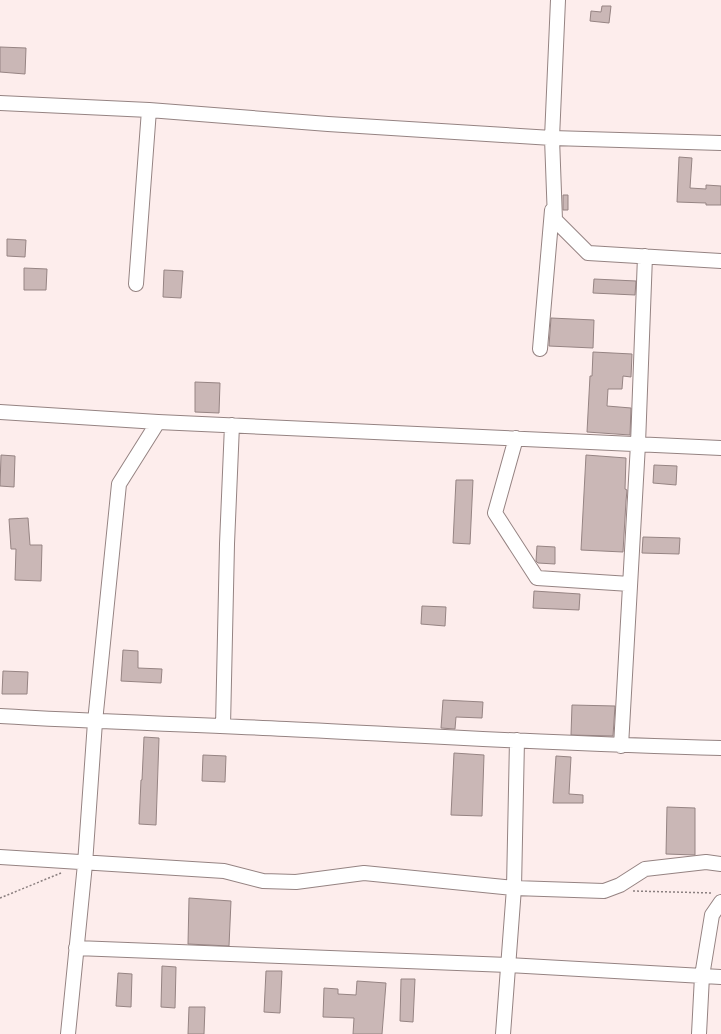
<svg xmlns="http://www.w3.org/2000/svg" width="721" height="1034" font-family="Raleway,sans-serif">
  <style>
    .building { fill: #cab7b6; stroke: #968483 }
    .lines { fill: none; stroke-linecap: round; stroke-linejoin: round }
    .minor-casing { stroke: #958382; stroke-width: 16 }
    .path { stroke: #8a7f7f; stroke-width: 1.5; stroke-dasharray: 2 2; stroke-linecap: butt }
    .minor { stroke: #fff; stroke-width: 14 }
  </style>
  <rect width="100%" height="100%" fill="#fdedec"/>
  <path class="building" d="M602,6H611L609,23L590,21L591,11L601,12Z
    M0,47L26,48L25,74L0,72Z
    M679,157L692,158L690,188L706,189V185L721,186V205H706V203L677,202Z
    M563,195H568V210H563Z
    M7,239L26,240L25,257L7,256Z
    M24,268L47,269L46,290H24Z
    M164,270L183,271L181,298L163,297Z
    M594,279L636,281L635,295L593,293Z
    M551,318L594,320L593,348L549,346Z
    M593,352L632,354L631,377L623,376L622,389H608L607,406L631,408L630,435L587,432L590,376H592Z
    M195,382L220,383L219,413L195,412Z
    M1,455L15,456L14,487L0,486Z
    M586,455L626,458L625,489L627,490L626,501L623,552L581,550Z
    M654,465L677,466L676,485L653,483Z
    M456,480H473L470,544L453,543Z
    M28,518L30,545H42L41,581L15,580L16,549H11L9,519Z
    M643,537L680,538L679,554L642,553Z
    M537,546L555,547V564L538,563L536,561Z
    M534,591L580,594L579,610L533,608Z
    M422,606L446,607L445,626L421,624Z
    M123,650L138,651V668L162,669L161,683L121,681Z
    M3,671L28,672L27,694H2Z
    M443,700L483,702L482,718L456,717L455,729L441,728Z
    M572,705L615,706L613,736L571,735Z
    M144,737L159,738L156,825L139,824L141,780H142Z
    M454,753L484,755L482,816L451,815Z
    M203,755L226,756L225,782L202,781Z
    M556,756L571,757L569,794L583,795V803H553Z
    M667,807L695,808V855L666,854Z
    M189,898L231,901L229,946L188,944Z
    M162,966L176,967L175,1008L161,1007Z
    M266,971H282L280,1013L264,1012Z
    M118,973L132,974L131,1007L116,1006Z
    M401,979H415L413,1022L400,1021Z
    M357,981L386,983L382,1034H353L354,1018L323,1017L324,988L338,989V994L356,995Z
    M189,1007H205L204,1034H188Z"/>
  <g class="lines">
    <g class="minor-casing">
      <path id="minor" d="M558,0L552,138L555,220L588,253L721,261
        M0,103L149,110L328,124L552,138L721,143
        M136,284L149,110
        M540,349L552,210
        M0,412L158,422L721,448
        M516,438L495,513L537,578L630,584
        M0,716C95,722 191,724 286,729C431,736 576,745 721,748
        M223,726L227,544L232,425
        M621,746L638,444L645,256
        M0,857L224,871L263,881L296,882L364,873L514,888L604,891L620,885L645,869L706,862L721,864
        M76,948L508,965L721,977
        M68,1034L85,864L95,722L119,484L158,422
        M503,1034L514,888L517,740
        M699,1034L702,976L712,915L721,902"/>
    </g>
    <path class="path" d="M633,891L713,893
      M0,898L61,873"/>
    <use href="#minor" class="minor"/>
  </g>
</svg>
